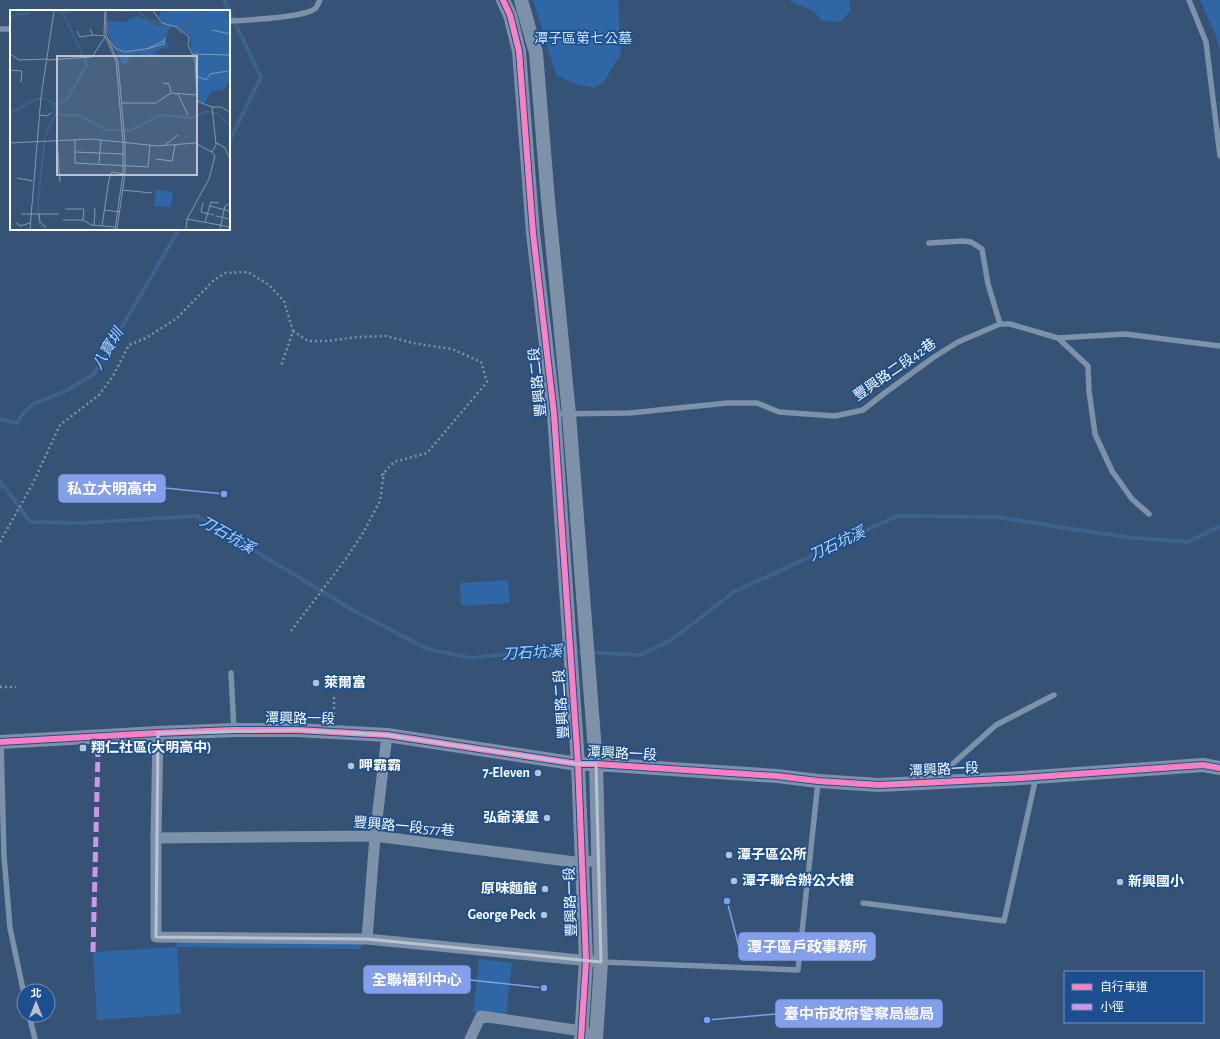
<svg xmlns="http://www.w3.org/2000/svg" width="1220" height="1039" font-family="'Alegreya Sans','Noto Sans TC',sans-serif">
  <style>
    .green { fill: #2f66a5 }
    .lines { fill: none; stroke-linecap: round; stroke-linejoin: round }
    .stream { stroke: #3b618d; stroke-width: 4 }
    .path { stroke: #7d92a8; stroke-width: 2.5; stroke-dasharray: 2 3; stroke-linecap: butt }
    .service { stroke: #7d92a8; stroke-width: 5.5 }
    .minor { stroke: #7d92a8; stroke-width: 11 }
    .tertiary { stroke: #7d92a8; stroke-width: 14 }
    .quiet { stroke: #d193ec; stroke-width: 5; stroke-dasharray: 10 5; stroke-linecap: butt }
    .cycleway-casing { stroke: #1b4f8f; stroke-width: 8 }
    .cycleway { stroke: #ff80c0; stroke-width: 6 }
    .marked { fill: none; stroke: #b9c2ce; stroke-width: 3; stroke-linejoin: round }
    .poi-dot { fill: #b9c2ce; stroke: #1b4f8f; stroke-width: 1.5 }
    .labels { text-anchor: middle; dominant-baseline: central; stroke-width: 3.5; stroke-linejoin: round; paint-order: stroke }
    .park-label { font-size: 14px; fill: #cfe3fa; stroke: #1b4f8f }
    .street-label { font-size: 14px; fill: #fff; stroke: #1b4f8f }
    .poi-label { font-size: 14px; font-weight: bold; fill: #fff; stroke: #1b4f8f; text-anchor: start }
    .water-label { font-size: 15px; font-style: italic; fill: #b5d3f5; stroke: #1b4f8f }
    .inset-river { fill: none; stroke: #3b618d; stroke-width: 2 }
    .inset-road { fill: none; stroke: #8697ac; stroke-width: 1 }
    .view { fill: #b9c2ce; fill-opacity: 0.15; stroke: #b9c2ce; stroke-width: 2 }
    .inset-edge { fill: none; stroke: #fff; stroke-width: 2 }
    .leader { fill: none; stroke: #839eea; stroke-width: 1.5 }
    .callout-dot { fill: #839eea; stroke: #1b4f8f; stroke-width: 1.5 }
    .callout { fill: #839eea; stroke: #839eea; stroke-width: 1.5 }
    .callout-label { font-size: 15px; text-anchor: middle; font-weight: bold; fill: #fff }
  </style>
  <rect width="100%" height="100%" fill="#365274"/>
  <path class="green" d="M533,0H620L618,3L621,53L604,82L594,88L575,84L556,75Z
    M788,0H850V11L841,22L822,21L813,11Z
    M1200,0H1220V51L1216,36Z
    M508,580L510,603L461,606L460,583Z
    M178,937L367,939L360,949L177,947L181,1014L97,1020L93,952L176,947Z
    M479,959L512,963L506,1016L473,1012Z"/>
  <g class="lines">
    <path class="stream" d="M224,0L261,77L229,142
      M0,419L17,423L25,411L33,404L66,391L93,375L98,368L179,229
      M0,480L2,483L0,488
      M2,483L30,522L80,523L197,516L353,610L427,649L471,658L544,650L640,655L670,641L734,592L897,516L996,517L1124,537L1188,542L1220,526"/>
    <path class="path" d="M293,331L308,341H329L356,337L386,336L413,343L452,349L481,362L487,382L427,453L394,462L381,476
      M0,542L32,485L60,425L99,395L113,376L129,345L146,338L176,319L213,281L225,273L248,272L269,285L284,301L293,331L281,366
      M291,631L345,560L363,533L380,501L384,473
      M0,687H16
      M334,697V721"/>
    <path class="service" d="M1189,0L1206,42L1220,156
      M229,21C246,20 305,18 316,8C317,6 319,2 320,0
      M0,29H11
      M929,243L963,241L971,242L982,249L988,284L1000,324
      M1058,338L1088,366L1089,391L1095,434L1112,471L1132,499L1149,514
      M554,414L630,413L727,403H757L779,412L835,416L863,410L886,392L934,357L958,342L1000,324H1010L1058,338L1125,334L1220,346
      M231,673L234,730
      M1,742L4,856L10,928L24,994
      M942,780L947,769L996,725L1054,695
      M863,903L1004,921L1036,777
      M602,962L798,970L818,782
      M29,1015L35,1039"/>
    <path class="minor" d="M158,733L156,838V937L367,939L601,962
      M156,838L375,836L582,863L600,859
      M367,939L375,836L387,735
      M470,1039L481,1016L582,1031L589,1033"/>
    <path class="tertiary" d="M503,0L510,15L519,51L533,233L554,414L578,764L582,863L586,961L581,1039
      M521,0L536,53L548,200L569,414L596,764L601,962L596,1039
      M0,742L158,733L234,730H297L387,735L578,764H596L777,776L818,781L879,785L1021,778L1203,765L1220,768"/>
    <path class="quiet" d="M93,952L98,752L97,736"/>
    <g class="cycleway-casing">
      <path id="cycleway" d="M503,0L510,15L519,51L533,233L554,414L578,764L582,863L586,961L581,1039
        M0,742L158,733L234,730H297L387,735L578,764H596L777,776L818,781L879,785L1021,778L1203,765L1220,768"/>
    </g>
    <use href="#cycleway" class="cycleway"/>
  </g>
  <path class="marked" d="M297,730L387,735L578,764H596L601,962L367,939L156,937L158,733Z"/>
  <g class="poi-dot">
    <circle cx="316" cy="683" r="4"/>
    <rect x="79" y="744" width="8" height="8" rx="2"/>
    <circle cx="351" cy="766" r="4"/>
    <circle cx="538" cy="773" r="4"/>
    <circle cx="547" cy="818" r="4"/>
    <circle cx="729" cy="855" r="4"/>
    <circle cx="734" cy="881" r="4"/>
    <circle cx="1120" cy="882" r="4"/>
    <circle cx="545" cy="889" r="4"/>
    <circle cx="544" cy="915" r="4"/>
  </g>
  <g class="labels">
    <g class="park-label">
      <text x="583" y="39">潭子區第七公墓</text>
    </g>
    <g class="street-label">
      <text transform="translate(895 370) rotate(-35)">豐興路二段42巷</text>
      <text transform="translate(538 382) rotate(-96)">豐興路二段</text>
      <text transform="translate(562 704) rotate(-94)">豐興路二段</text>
      <text transform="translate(300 719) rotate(1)">潭興路一段</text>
      <text transform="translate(622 754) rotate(3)">潭興路一段</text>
      <text transform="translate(944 770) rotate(-3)">潭興路一段</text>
      <text transform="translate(404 827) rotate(5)">豐興路一段577巷</text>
      <text transform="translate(571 902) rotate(-92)">豐興路一段</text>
    </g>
    <g class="poi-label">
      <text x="324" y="683">萊爾富</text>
      <text x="91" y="748">翔仁社區(大明高中)</text>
      <text x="359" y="766">呷霸霸</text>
      <text x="530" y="773" text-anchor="end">7-Eleven</text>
      <text x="539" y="818" text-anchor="end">弘爺漢堡</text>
      <text x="737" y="855">潭子區公所</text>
      <text x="742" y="881">潭子聯合辦公大樓</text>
      <text x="1128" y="882">新興國小</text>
      <text x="537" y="889" text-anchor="end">原味麵館</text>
      <text x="536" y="915" text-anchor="end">George Peck</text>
    </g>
    <g class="water-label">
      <text transform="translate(108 349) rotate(-59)">八寶圳</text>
      <text transform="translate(227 535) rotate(30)">刀石坑溪</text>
      <text transform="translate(837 544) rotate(-25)">刀石坑溪</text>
      <text transform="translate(532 653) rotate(-3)">刀石坑溪</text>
    </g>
  </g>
  <g transform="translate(10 10)">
    <rect width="220" height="220" fill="#365274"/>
    <path d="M152,1H220V68L215,79L201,82L194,94L189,91L187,54L181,39L180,27L167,16L154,14L148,6ZM126,6L147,15L163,16L158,20L156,33L159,36L146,41L143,48L128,44L119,45L118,52L113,55L97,23L96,11L116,12ZM146,180L163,182L161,197L144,196Z" fill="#2f66a5"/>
    <path class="inset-river" d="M44,1L52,3L61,1M105,1H124M128,1L138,10L161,16M0,8L8,4H18L19,1M166,17L170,22L186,8L190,1M47,101L50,105H69L96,120H112M0,103L26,89L33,88L42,93M115,120L120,121L150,105L183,108L197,101L207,104L220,115M36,219L29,214L28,191L35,126L47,101L42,93L49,94L57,89L77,54L52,1"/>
    <path class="inset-road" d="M95,1L94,24L106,51L113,133V164L105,219M143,1L152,13L167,17L179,27L178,35L185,50L187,89L189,92L202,97L206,134M96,2V24L108,52L115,133V164L107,219M80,19L83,25L95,26M202,20L220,24M67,21L70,27L83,25M98,29L105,38L114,42L136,39L154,31L155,28M137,39L154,34V31M0,44L9,50L38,49M182,44L220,45M38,50L82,47L95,27M0,60L12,61L11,72M187,66L196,70L200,64L218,61M153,73L159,74L161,82M168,84L178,105M111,93H146L161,83L187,85M202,97H211L220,102M29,105L37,106L41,103M65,130V153L138,157L140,135M47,131L50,172M0,133L81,129L148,136L185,133L202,142L207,133L215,138L220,149M155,135L168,125M65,142L114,144M146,149L162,151L165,135M89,153L91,130M7,168L23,171M112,180L142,183M193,192L191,202L204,205M200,196L220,201M55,199H74L73,210M95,200L109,202M11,204H49M29,204L30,212L36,217M206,206L220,209M177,209L220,217M53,210H73L81,215L105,217M195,212L201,192L209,193M6,213L10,216L20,213M84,215L85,198M92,216L99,169L102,162L114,164M20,219L31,87L44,1M176,219L177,209L199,169L205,146L202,142M210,219L215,196L220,193"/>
    <path class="view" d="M47,46H187V165H47Z"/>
    <rect width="220" height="220" class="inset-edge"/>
  </g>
  <path class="leader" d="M224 494L165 488M727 901L739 947M544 988L470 980M707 1020L776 1014"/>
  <g class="callout-dot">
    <circle cx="224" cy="494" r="4"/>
    <circle cx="727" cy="901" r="4"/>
    <circle cx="544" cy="988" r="4"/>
    <circle cx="707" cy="1020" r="4"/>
  </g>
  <g class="callout">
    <rect x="59" y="475" width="106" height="27" rx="4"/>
    <rect x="739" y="933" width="136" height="27" rx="4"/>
    <rect x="364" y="966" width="106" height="27" rx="4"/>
    <rect x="776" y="1000" width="166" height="27" rx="4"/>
  </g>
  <g class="callout-label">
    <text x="112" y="494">私立大明高中</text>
    <text x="807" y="952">潭子區戶政事務所</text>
    <text x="417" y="985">全聯福利中心</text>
    <text x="859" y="1019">臺中市政府警察局總局</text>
  </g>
  <rect x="1064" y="971" width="140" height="52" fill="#1b4f8f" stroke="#7695bc"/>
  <rect x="1072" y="984" width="20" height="6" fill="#ff80c0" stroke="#7695bc"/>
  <text x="1100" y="991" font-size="12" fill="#ffffff">自行車道</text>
  <rect x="1072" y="1004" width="20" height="6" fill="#d193ec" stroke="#7695bc"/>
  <text x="1100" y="1011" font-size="12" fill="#ffffff">小徑</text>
  <g transform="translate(36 1003)"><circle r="19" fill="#1b4f8f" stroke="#7695bc"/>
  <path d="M0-3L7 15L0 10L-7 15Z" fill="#b9c2ce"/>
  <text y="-6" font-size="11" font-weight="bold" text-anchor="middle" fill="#ffffff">北</text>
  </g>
</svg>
